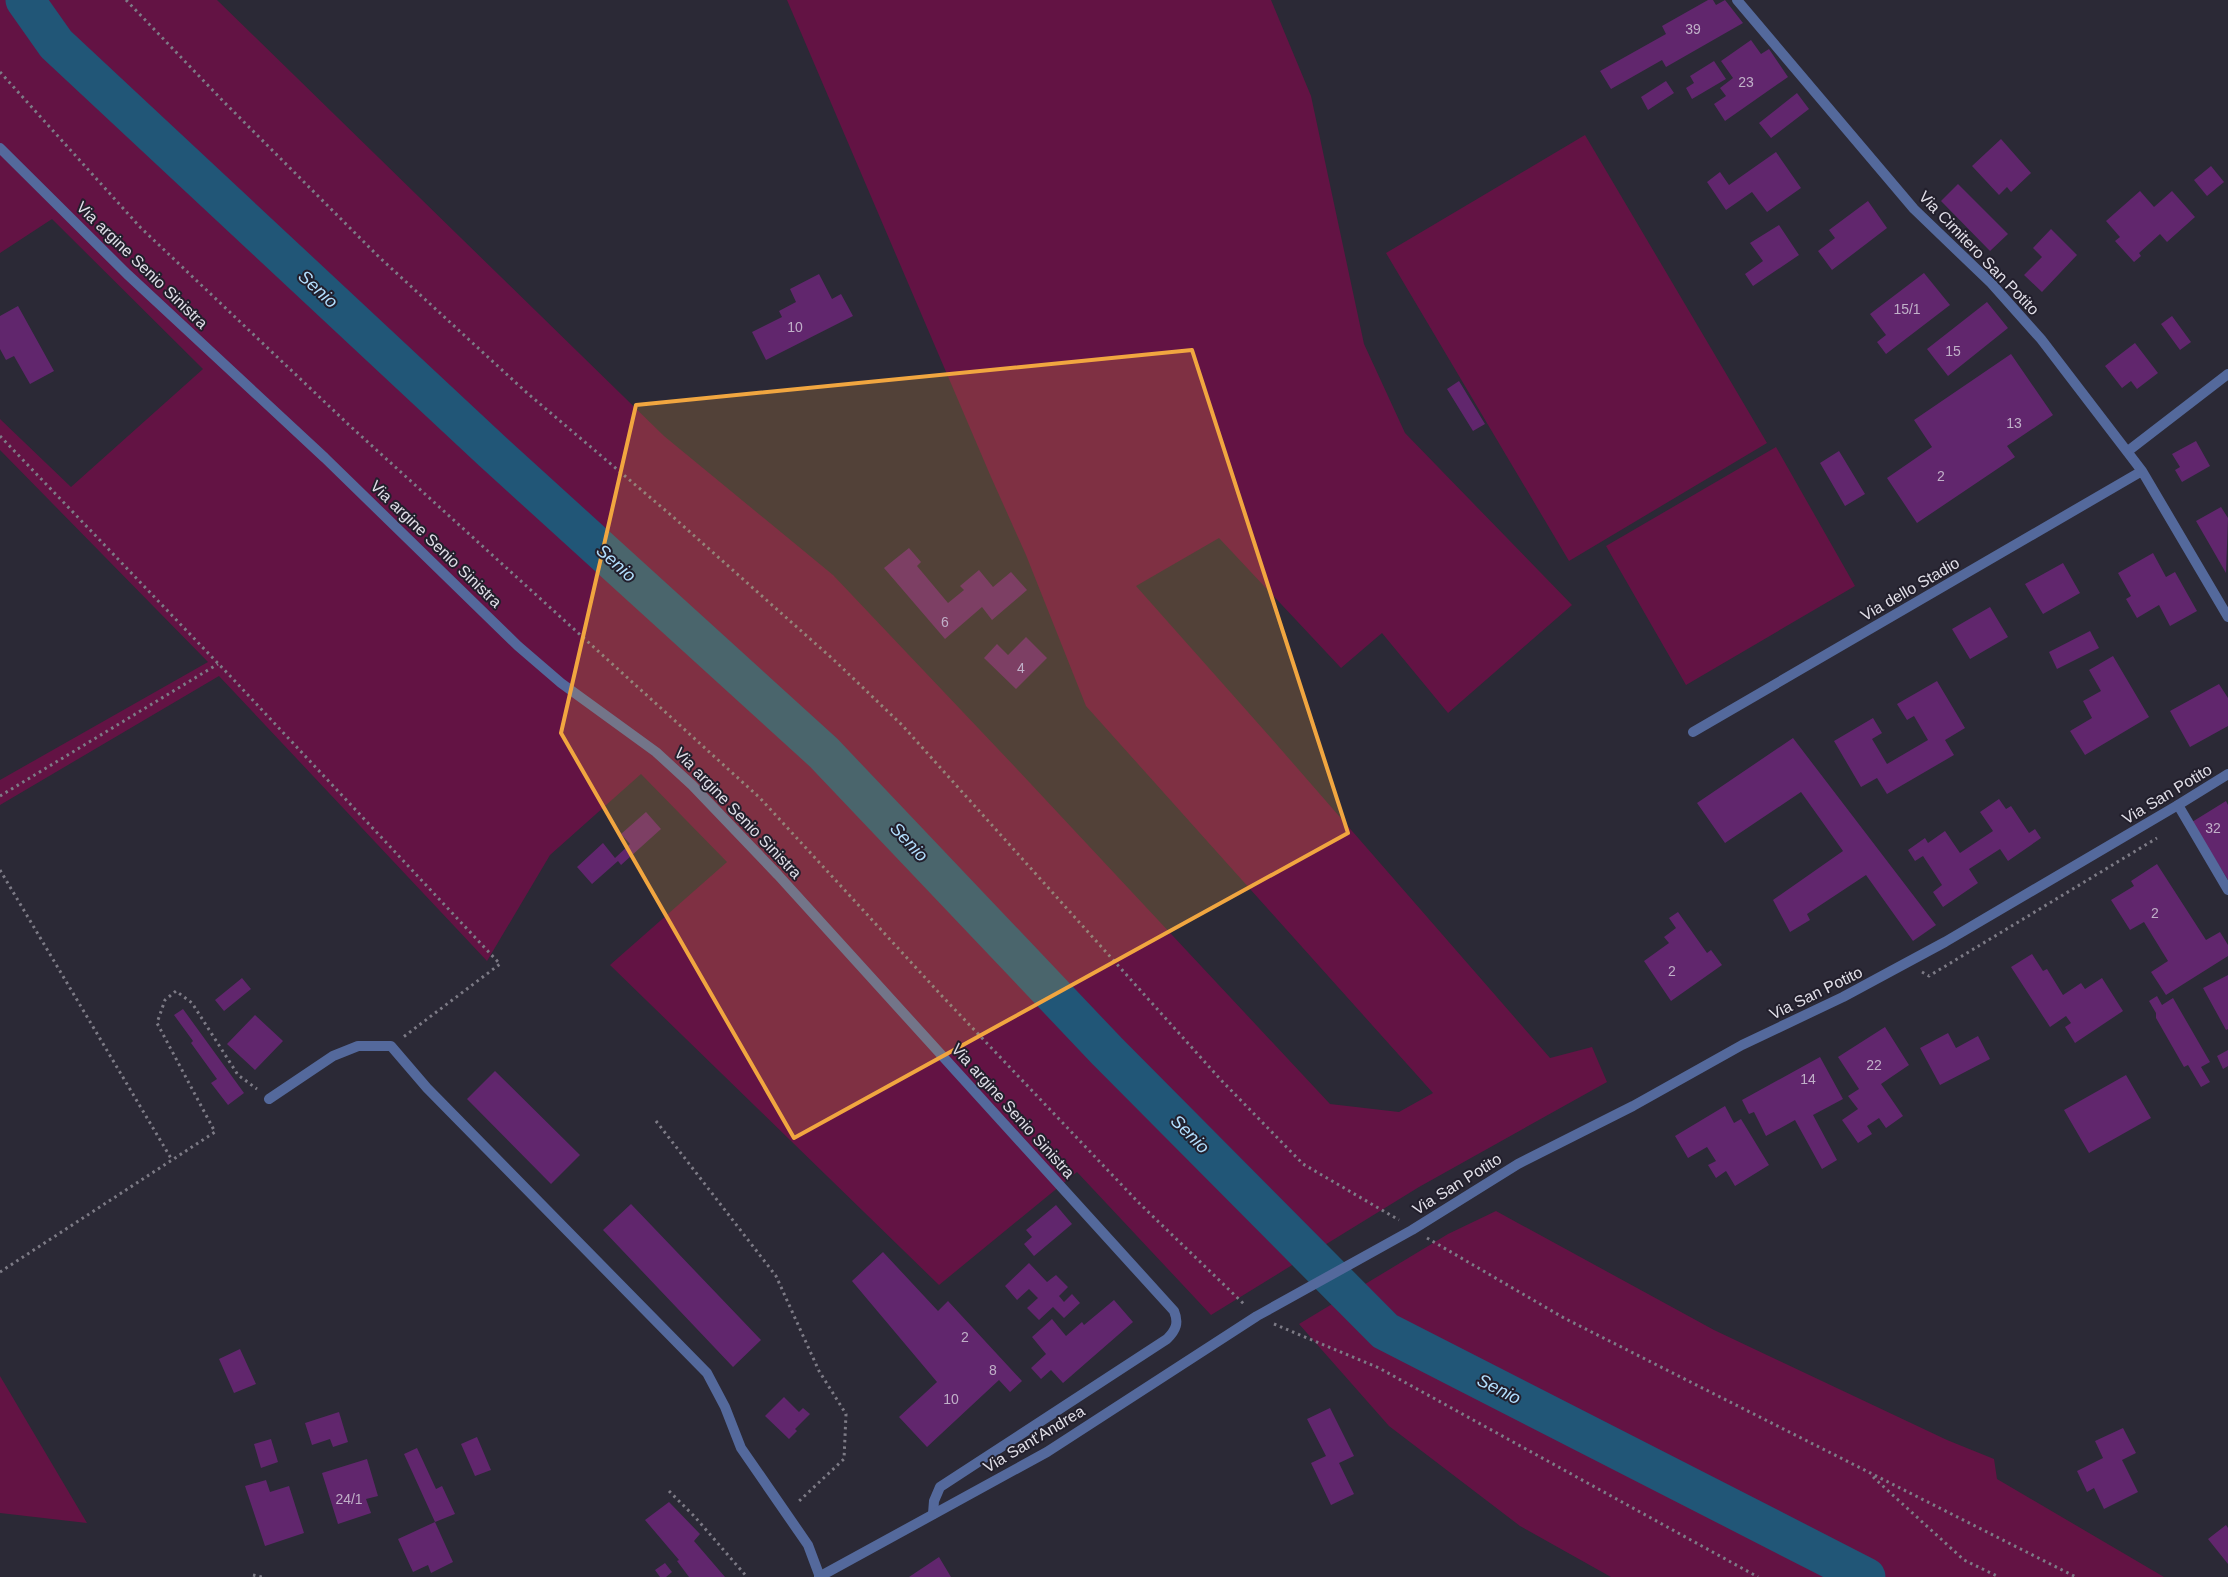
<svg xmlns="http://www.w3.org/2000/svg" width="2228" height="1577" font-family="Arial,sans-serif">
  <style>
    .green { fill: #631344 }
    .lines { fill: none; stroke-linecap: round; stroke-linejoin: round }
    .river { stroke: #215677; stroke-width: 39 }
    .building { fill: #61266d }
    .path { stroke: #7d7b86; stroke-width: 3; stroke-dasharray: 2.5 4; stroke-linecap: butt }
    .minor { stroke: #54699c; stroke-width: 10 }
    .tertiary { stroke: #54699c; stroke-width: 10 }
    .marked { fill: #f1a640; fill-opacity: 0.2; stroke: #f1a640; stroke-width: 4; stroke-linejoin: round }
    .labels { text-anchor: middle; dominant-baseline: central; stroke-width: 4; stroke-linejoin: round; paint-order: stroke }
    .number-label { font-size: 14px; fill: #c0b0c8 }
    .street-label { font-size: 16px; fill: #e0dee7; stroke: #221f2c }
    .water-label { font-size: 18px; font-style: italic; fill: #b2defd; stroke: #221f2c }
  </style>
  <rect width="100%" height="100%" fill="#2b2936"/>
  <path class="green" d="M0,0H217L664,436L833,575L1016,768L1330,1104L1399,1112L1433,1093L1086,706L1026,555L991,477L787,0H1271L1311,96L1364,344L1405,433L1572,605L1448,713L1382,633L1341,668L1219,538L1136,586L1271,738L1550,1058L1592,1047L1607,1082L1419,1187L1211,1315L1077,1172L939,1285L610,965L727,862L641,774L550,855L487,961L219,676L0,805V780L208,662L0,450V419L71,487L203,369L52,219L0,253Z
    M1585,135L1767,443L1569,561L1386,253Z
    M1776,447L1855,586L1686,685L1606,546Z
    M1496,1211L1714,1330L1947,1440L1994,1459L1997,1479L2164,1577H1611L1520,1526L1389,1426L1299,1324L1448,1234Z
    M0,1376L87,1523L0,1513Z"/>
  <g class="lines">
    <path class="river" d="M25,0L56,44L492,451L824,753L1107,1051L1385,1331L1866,1577"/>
  </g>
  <path class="building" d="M1708,0H1713L1716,5L1725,0L1743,23L1666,67L1662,60L1611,89L1600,71L1666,34L1662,26Z
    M1751,40L1761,54L1769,49L1788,77L1725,121L1714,104L1726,96L1720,88L1733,78L1721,61Z
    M1714,61L1726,79L1692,99L1686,88L1694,83L1690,76Z
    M1666,81L1674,93L1648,110L1641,97Z
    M1797,93L1809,109L1771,138L1759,123Z
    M2001,139L2031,173L2011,192L2007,187L1999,195L1972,166Z
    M1776,152L1801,188L1767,212L1752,192L1726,210L1707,182L1720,172L1729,185Z
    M2211,166L2224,182L2207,196L2194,180Z
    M1958,184L2008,234L1990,251L1941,201Z
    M2140,191L2154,207L2172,191L2195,217L2167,242L2160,234L2139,253L2141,256L2134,262L2115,241L2120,237L2106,221Z
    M1868,201L1887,228L1832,270L1818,251L1835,238L1829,230Z
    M1779,225L1799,255L1753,286L1745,274L1763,261L1750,243Z
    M2051,229L2077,255L2042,292L2024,275L2042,257L2033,248Z
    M1924,273L1950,305L1886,354L1877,342L1886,335L1870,314Z
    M819,274L832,299L841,294L853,316L766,360L752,332L782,317L779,311L796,302L790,289Z
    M1987,302L2008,328L1948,376L1927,349Z
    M18,306L54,371L30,384L14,356L6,360L0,349V316Z
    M2172,316L2191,342L2180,350L2161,324Z
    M2135,343L2158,373L2137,389L2131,381L2122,388L2105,366Z
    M2011,354L2053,415L2007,446L2015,457L1917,523L1887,478L1932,447L1914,420Z
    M1459,381L1485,424L1473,431L1447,389Z
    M2196,441L2210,466L2182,482L2175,470L2180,467L2172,454Z
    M1839,451L1865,494L1845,506L1820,463Z
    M2221,507L2228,518L2226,573L2196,521Z
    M909,548L921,562L917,566L948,603L964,590L960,586L979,570L993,587L1011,572L1027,590L992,620L982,607L945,639L884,568Z
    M2153,553L2166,577L2175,572L2197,611L2170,626L2159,605L2137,618L2126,599L2131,596L2118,573Z
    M2063,563L2080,593L2043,614L2025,584Z
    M1990,607L2008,637L1970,659L1952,629Z
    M2090,631L2099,648L2057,669L2049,652Z
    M1026,637L1047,658L1016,689L984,658L997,644L1008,655Z
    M2113,656L2149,717L2085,755L2070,731L2092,718L2083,701L2101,691L2089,670Z
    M1937,681L1965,728L1945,740L1954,755L1887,794L1877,778L1861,787L1834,741L1873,718L1882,733L1872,739L1887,764L1928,740L1914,716L1907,720L1897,704Z
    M2219,684L2228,698V726L2190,747L2170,711Z
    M1793,738L1936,925L1913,941L1866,875L1807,914L1810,920L1790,932L1773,900L1843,851L1801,792L1725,843L1697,803Z
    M1999,799L2006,809L2011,806L2029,833L2035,829L2041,838L2008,861L2000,849L1969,869L1978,883L1943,907L1933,892L1942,885L1923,856L1915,861L1908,850L1925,838L1928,843L1945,831L1960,853L1993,831L1980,812Z
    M2226,801L2228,805V880L2192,822Z
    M646,812L661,829L621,865L618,861L592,884L577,867L603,843L615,858L630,844L621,834Z
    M2157,864L2206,940L2220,932L2228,945V956L2166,995L2151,972L2168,961L2144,922L2130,930L2111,900L2134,886L2131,881Z
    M1678,912L1707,953L1711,950L1722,965L1671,1001L1644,961L1669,943L1664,937L1676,928L1669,918Z
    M2032,954L2043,971L2047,969L2063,995L2081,983L2085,989L2102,978L2123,1011L2075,1043L2065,1027L2071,1023L2066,1016L2050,1027L2011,967Z
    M2228,975V1029L2226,1030L2203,988Z
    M242,978L251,989L224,1011L215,1000Z
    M2157,996L2162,1005L2173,998L2210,1062L2201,1067L2210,1082L2201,1087L2188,1065L2184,1067L2156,1018V1013L2149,1001Z
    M183,1009L244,1093L228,1105L211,1083L217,1079L191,1043L193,1041L174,1015Z
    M255,1015L283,1041L255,1070L227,1044Z
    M1885,1027L1909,1065L1881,1084L1903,1116L1886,1128L1879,1118L1867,1126L1872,1134L1858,1143L1842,1120L1858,1109L1848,1096L1859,1089L1838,1057Z
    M1948,1033L1956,1048L1978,1036L1990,1059L1940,1085L1920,1048Z
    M2228,1050V1066L2223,1069L2217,1056Z
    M1820,1057L1843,1099L1813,1115L1837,1160L1822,1169L1795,1120L1766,1136L1754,1112L1749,1114L1742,1100Z
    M495,1071L580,1155L551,1184L467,1099Z
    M2126,1075L2151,1118L2089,1153L2064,1110Z
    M1725,1106L1734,1123L1741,1119L1769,1165L1735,1186L1726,1171L1716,1178L1708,1165L1716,1161L1707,1147L1688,1158L1675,1136Z
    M631,1204L761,1340L733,1367L603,1230Z
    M1056,1205L1072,1224L1034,1256L1024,1244L1032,1237L1026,1230Z
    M883,1252L938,1311L948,1301L1022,1381L1010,1392L999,1380L927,1447L899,1417L937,1382L852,1281Z
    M1029,1263L1047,1282L1056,1275L1068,1287L1059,1296L1064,1302L1072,1294L1080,1303L1064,1318L1053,1307L1039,1320L1027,1308L1038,1298L1029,1289L1017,1300L1005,1286Z
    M1114,1300L1133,1322L1063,1383L1051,1370L1041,1379L1031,1368L1046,1354L1032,1337L1052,1319L1066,1336L1082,1322L1084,1325Z
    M240,1349L256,1384L234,1393L219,1359Z
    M784,1397L799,1412L803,1408L810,1414L795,1429L797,1431L789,1439L765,1416Z
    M1330,1408L1354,1456L1339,1463L1354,1494L1331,1505L1311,1463L1326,1456L1307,1419Z
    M339,1412L348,1442L333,1447L330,1439L312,1445L305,1423Z
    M2123,1428L2136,1453L2122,1460L2138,1492L2104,1509L2094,1488L2087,1492L2077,1471L2103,1458L2095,1441Z
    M477,1437L491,1470L475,1476L461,1444Z
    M271,1439L278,1462L261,1468L254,1444Z
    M417,1448L436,1489L442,1486L455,1514L435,1522L404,1454Z
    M367,1459L378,1496L366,1499L371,1513L338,1524L322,1473Z
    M266,1480L270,1492L289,1486L304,1533L265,1546L245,1486Z
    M669,1502L700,1534L694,1541L725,1577H689L677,1561L679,1560L645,1520Z
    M435,1522L453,1562L431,1573L428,1565L413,1572L398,1539Z
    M2226,1525L2228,1528V1564L2208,1539Z
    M939,1557L951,1577H909Z
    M665,1563L672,1572L666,1577H660L655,1570Z"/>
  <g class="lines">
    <path class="path" d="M126,0L224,102L379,257L526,392L672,516L835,661L902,725L1221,1080L1303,1164L1399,1220
      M0,72L140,227L349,425L760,798L942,996L1138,1202L1246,1306
      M0,436L233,679L500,964L402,1038
      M0,796L218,664
      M0,870L172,1160
      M1922,972L1929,976L2157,838
      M656,1121L776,1276L819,1371L846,1414L844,1459L797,1503
      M1427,1238L1564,1318L2076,1577
      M0,1272L215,1132L157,1023L165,1000L176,991L192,1003L238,1075L257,1089
      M1274,1324L1379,1368L1758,1577
      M1873,1477L1964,1560L1999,1577
      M669,1491L695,1517L747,1577
      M253,1575L262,1577"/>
    <path class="minor" d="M1737,0L1914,209L1991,283L2041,339L2142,471L2228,617
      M0,148L127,274L325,458L518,646L561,683L656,752L692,785L778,875L1174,1311C1179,1323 1176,1330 1167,1339L940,1487L934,1501L933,1514
      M2128,451L2228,374
      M1693,732L2142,471
      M2178,805L2228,890
      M269,1099L333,1056L358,1046H391L427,1088L707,1373L725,1407L741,1448L808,1545L820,1577"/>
    <path class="tertiary" d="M819,1577L1047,1452L1257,1316L1412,1230L1518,1164L1633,1106L1742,1045L1843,997L1945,942L2178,805L2228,774"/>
  </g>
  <path class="marked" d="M1192,350L1348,833L794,1138L561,733L636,405Z"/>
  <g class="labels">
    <g class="number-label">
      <text x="1693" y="29">39</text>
      <text x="1746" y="82">23</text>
      <text x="1907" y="309">15/1</text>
      <text x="795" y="327">10</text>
      <text x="1953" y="351">15</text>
      <text x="2014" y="423">13</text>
      <text x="1941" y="476">2</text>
      <text x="945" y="622">6</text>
      <text x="1021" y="668">4</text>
      <text x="2213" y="828">32</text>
      <text x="2155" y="913">2</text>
      <text x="1672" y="971">2</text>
      <text x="1874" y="1065">22</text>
      <text x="1808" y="1079">14</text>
      <text x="965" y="1337">2</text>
      <text x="993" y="1370">8</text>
      <text x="951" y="1399">10</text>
      <text x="349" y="1499">24/1</text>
    </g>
    <g class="street-label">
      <text transform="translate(1979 253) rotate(46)">Via Cimitero San Potito</text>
      <text transform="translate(142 265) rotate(44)">Via argine Senio Sinistra</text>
      <text transform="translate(436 544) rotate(44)">Via argine Senio Sinistra</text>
      <text transform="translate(1910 589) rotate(-30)">Via dello Stadio</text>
      <text transform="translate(2167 794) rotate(-31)">Via San Potito</text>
      <text transform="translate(738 813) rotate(46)">Via argine Senio Sinistra</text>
      <text transform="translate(1816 993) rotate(-26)">Via San Potito</text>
      <text transform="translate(1013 1111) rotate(48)">Via argine Senio Sinistra</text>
      <text transform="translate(1457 1184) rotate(-32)">Via San Potito</text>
      <text transform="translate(1034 1439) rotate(-31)">Via Sant'Andrea</text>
    </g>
    <g class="water-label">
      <text transform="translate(318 289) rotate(43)">Senio</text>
      <text transform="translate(616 563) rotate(42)">Senio</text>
      <text transform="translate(909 842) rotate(47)">Senio</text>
      <text transform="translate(1190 1134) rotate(45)">Senio</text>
      <text transform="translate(1499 1389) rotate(27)">Senio</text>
    </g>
  </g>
</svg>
